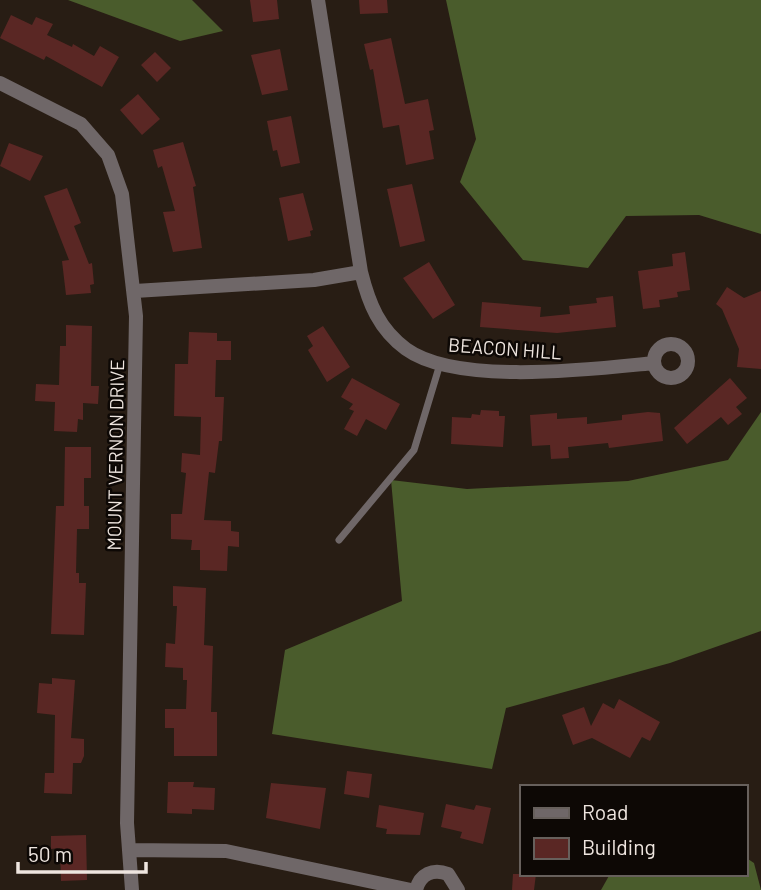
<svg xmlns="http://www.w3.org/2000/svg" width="761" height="890" font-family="Barlow,sans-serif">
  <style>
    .forest { fill: #4a5c2c }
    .building { fill: #5a2724 }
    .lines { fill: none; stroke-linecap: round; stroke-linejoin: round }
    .lane { stroke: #6f6768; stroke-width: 7 }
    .street { stroke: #6f6768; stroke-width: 14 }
    .labels { text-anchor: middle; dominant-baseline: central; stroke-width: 5; stroke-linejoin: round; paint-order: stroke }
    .street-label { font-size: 19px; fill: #eee5df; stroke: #0d0805 }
  </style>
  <rect width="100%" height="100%" fill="#281d14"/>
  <path class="forest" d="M68,0H192L223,31L180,41Z
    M446,0H761V234L699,215L626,216L588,268L523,260L460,182L476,139Z
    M761,412V631L670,663L506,708L492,769L272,734L285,650L402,601L391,480L467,489L628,481L728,460Z
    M745,857L754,863L761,890H601L610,874H745Z"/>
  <path class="building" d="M250,0H277L279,19L253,22Z
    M359,0H387L388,13L360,14Z
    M11,15L32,25L36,17L53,24L47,35L72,47L73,44L94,56L100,46L119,57L102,87L46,56L44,60L0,38Z
    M391,38L405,104L428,99L434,130L429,131L434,159L406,165L399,125L383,128L373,69L370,70L364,44Z
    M280,49L288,90L262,95L251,55Z
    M155,52L171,68L157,82L141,65Z
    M138,94L160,119L142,135L120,110Z
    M291,116L300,163L281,167L277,150L273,151L267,121Z
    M183,142L196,186L193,187L202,248L173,252L163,212L175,211L162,166L158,168L153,150Z
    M9,143L43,156L30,181L0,166Z
    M412,184L425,241L400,247L387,189Z
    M67,188L81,223L74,226L89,264L92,263L94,284L90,285L91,293L66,295L62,261L69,260L44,196Z
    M303,193L313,230L310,231L311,236L288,241L279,198Z
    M685,252L690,290L677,292L678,297L659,300L660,307L643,309L638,271L673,266L672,254Z
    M429,262L455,305L433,319L403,278Z
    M727,287L744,298L761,291V369L737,367L739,349L722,309L716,304Z
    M613,296L616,327L557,333L480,327L482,302L541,307L540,317L570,314L569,306L597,303L596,298Z
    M66,325L92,326L91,386H99L98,404L83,403V420L78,419L77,432L54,431L55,402L35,401L36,384L59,385L60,346H66Z
    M323,326L350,367L327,382L308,350L313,346L307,336Z
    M189,332L217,333V341H231V360H216L215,397H224L222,441H219L215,473L209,472L204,520L231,521V531L239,532V547L228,546L227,571L200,570V550H191L192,540L171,539V514H182L186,473L181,472L182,453L200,455L201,417L174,416L175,364H188Z
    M352,378L400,404L386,430L366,419L357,436L344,429L354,411L349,409L353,404L341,397Z
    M730,378L747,398L736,407L742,414L728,425L721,417L687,444L674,428Z
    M481,410L499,411V416H505L503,447L451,444L452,417L471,418L472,414L480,415Z
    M648,412L660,413L663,441L609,448L608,443L568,447L569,458L551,459L550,445L532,446L530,415L557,413V419L587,417V424L622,420V415Z
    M65,447H91V478H84V506H89V529H77L76,573H79V583H86L84,635L51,634L56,506H64Z
    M173,586L206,588L204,645L213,646L211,712H217V756H174V728H165V709H186L187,680H183V668L165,667L166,643L175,644L177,606H173Z
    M52,678L75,680L71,738L84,739V756L81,763H73L72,794L44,793L45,773H54L55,715L37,713L39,683L52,684Z
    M619,699L660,722L650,741L642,737L630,758L592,738L573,745L562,715L584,707L591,726L603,703L614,709Z
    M347,771L372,774L369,798L344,794Z
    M168,782H194L193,787L215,788L214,810L192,809V814L167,813Z
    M271,783L326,788L320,829L266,818Z
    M446,804L474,810L476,805L491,808L483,844L460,838L462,832L441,827Z
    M379,805L424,813L420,835L386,834L387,829L376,827Z
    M86,835L87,880L61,881L60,848L51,849V836Z
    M513,874H536L534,890H512Z"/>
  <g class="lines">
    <path class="lane" d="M339,540L414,450L440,364"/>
    <path class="street" d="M318,0L361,272C369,304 379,329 406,349C457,386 593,369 654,363
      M0,83L81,124L108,155L122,194L136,316L127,823L132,890
      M135,291L314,280L361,272
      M654 361a17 17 0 1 1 34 0a17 17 0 1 1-34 0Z
      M129,850L226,851L411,890
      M416,890C420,874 433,868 448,874L458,890"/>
  </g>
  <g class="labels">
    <g class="street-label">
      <text transform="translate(505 348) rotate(4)">BEACON HILL</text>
      <text transform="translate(115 455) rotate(-89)">MOUNT VERNON DRIVE</text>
    </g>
  </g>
  <rect x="520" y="785" width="228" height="91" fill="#0d0805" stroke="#67605c" stroke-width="2"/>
  <rect x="534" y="808" width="35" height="10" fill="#6f6768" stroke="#67605c" stroke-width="2"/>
  <text x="582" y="820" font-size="21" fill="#eee5df">Road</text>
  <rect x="534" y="838" width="35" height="21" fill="#5a2724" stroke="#67605c" stroke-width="2"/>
  <text x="582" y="855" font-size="21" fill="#eee5df">Building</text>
  <path d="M18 862v10h128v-10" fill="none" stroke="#eee5df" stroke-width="3.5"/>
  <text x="28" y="862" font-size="21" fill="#eee5df" stroke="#0d0805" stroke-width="5" paint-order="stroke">50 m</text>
</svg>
